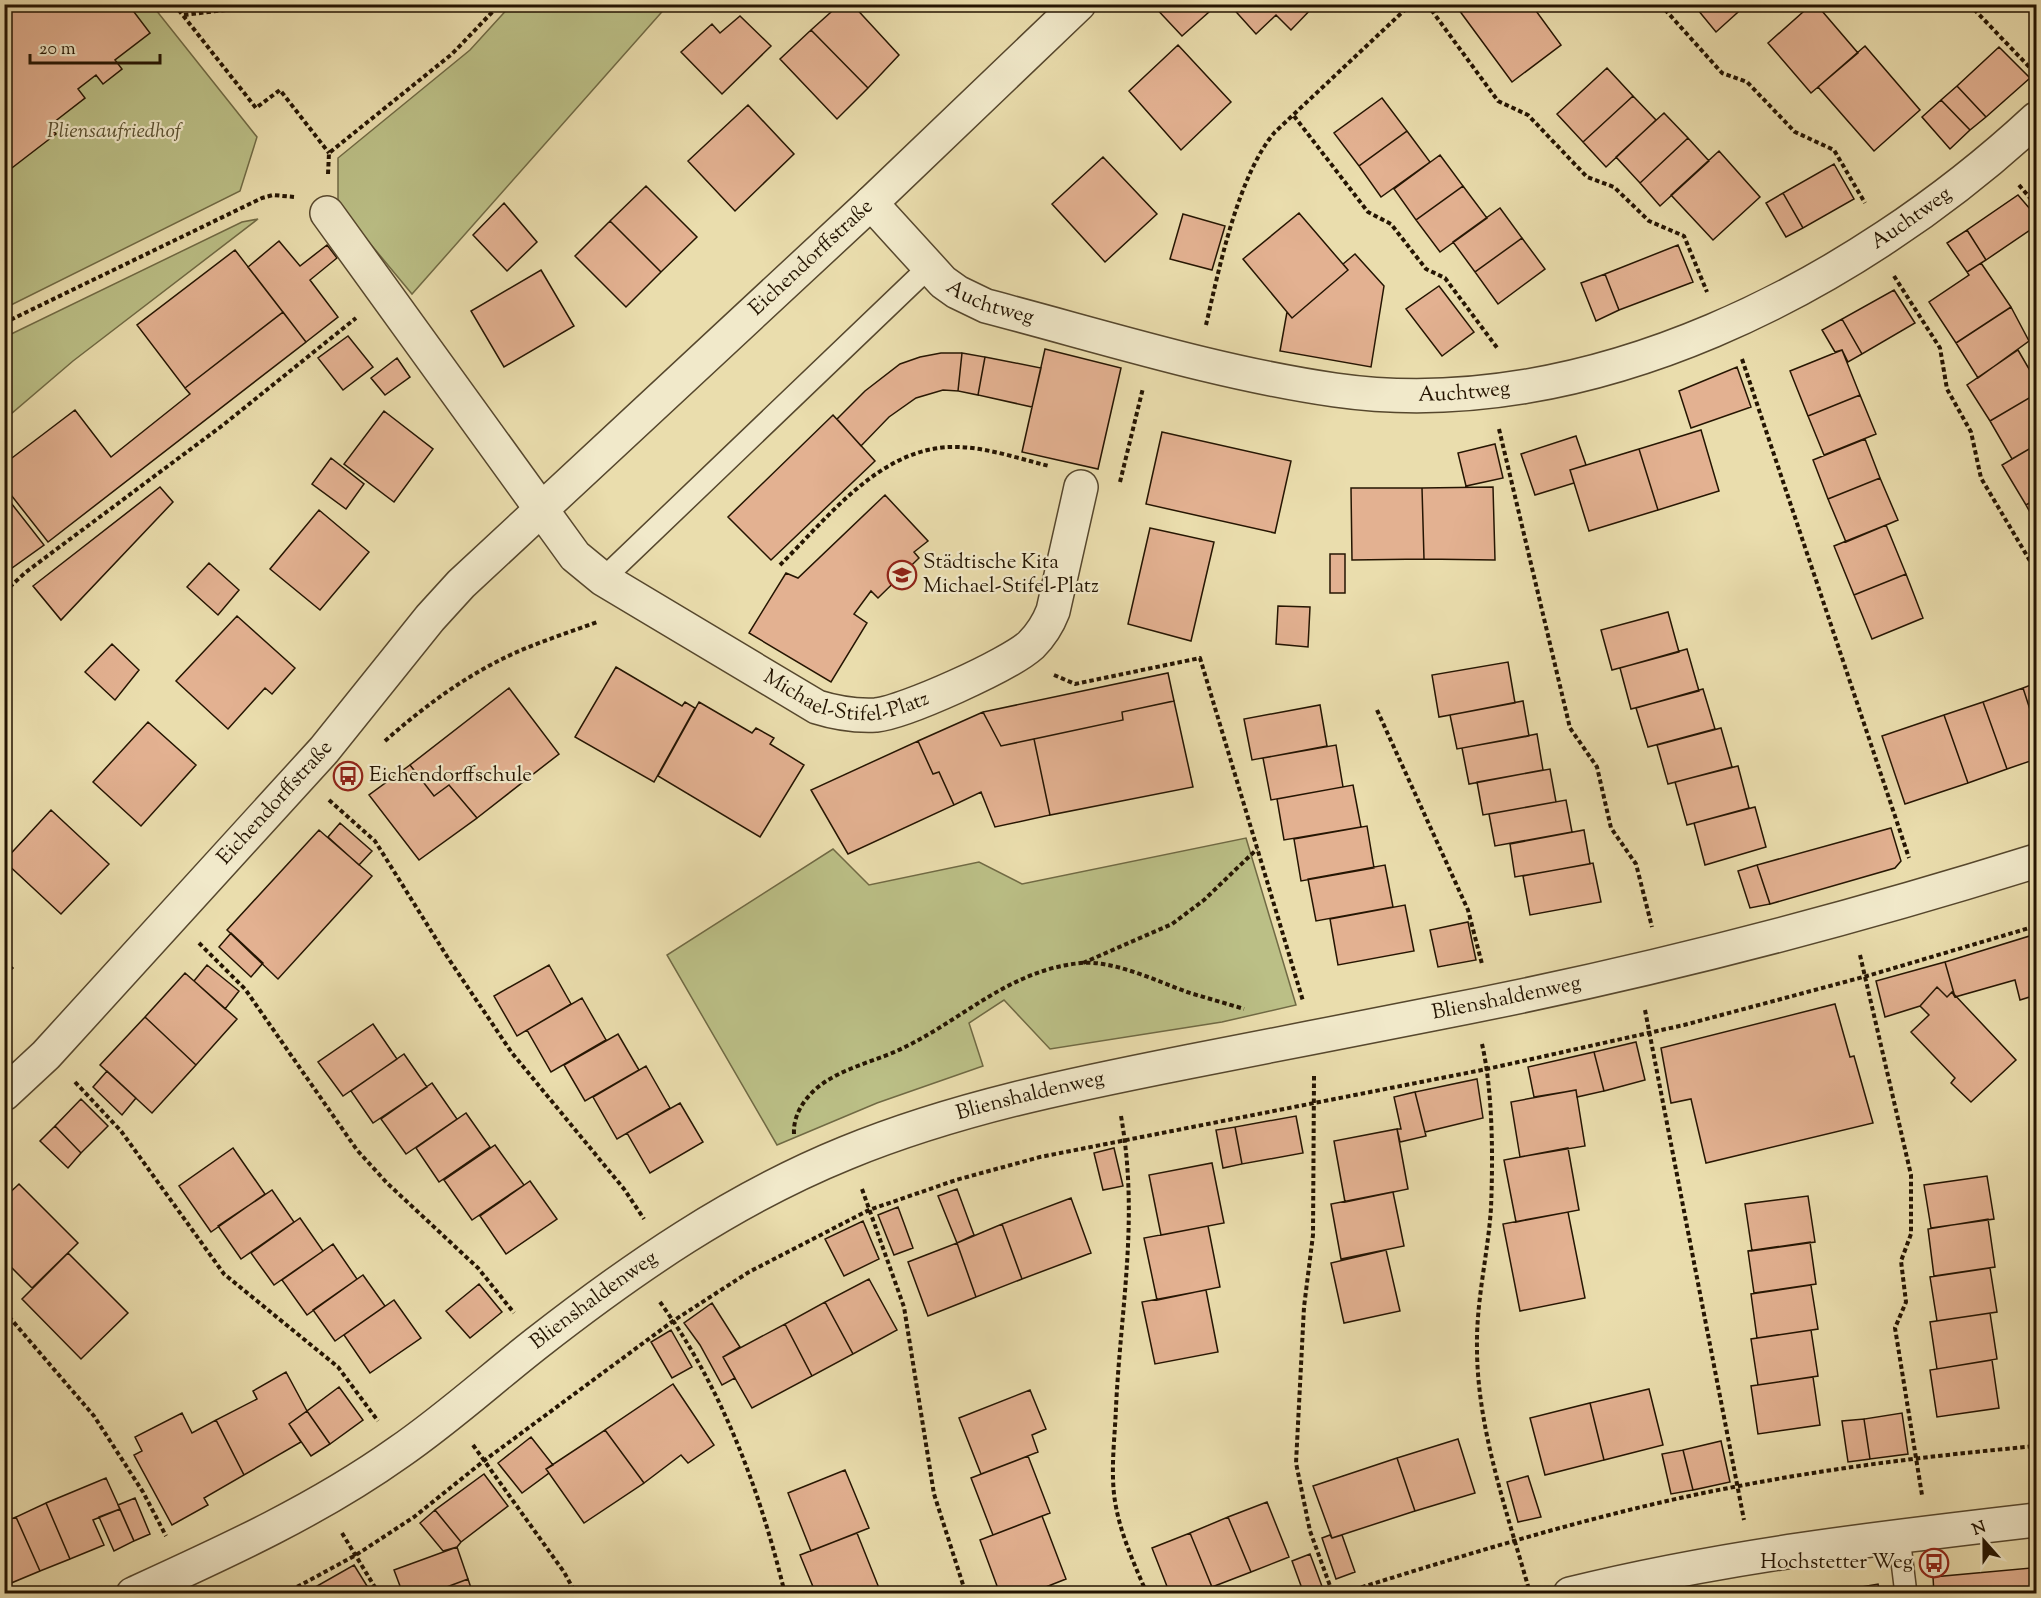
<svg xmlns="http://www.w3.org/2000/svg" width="2041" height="1598" font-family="'Sorts Mill Goudy',serif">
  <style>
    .green { fill: #bbbf86; stroke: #706a44; stroke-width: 1.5 }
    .building { fill: #e3b191; stroke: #251502; stroke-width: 1.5 }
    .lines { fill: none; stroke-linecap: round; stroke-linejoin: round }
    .service-casing { stroke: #56472d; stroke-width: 24 }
    .minor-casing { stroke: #56472d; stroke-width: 36 }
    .path { stroke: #251502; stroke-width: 4; stroke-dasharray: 4.5 3; stroke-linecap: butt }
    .service { stroke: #f1e9ca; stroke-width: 21 }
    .minor { stroke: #f1e9ca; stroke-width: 33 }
    .labels { text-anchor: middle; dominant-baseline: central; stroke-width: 4.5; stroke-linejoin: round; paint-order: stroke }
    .park-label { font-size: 21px; font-style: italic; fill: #5a5030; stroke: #f1e9ca }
    .street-label { font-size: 21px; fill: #251502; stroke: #f1e9ca }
    .poi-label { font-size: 21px; fill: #251502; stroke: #f1e9ca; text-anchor: start }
  </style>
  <rect width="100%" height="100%" fill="#eaddad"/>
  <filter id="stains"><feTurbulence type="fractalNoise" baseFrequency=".00333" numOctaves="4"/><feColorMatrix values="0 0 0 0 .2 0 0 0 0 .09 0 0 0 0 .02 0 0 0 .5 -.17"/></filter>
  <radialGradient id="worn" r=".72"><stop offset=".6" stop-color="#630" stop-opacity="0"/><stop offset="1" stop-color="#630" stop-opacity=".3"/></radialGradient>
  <path class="green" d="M5,5H152L257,137L240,191L5,308Z
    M511,5H668L412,294L338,205V158L470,50Z
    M258,219L73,361L5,419V337L242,222Z
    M1246,838L1296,1005L1222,1022L1050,1049L1004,1000L969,1023L983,1066L877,1103L777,1145L667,955L833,849L869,885L979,862L1022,884Z"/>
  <path class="building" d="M4,4H100L105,11L113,4H128L150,33L115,60L122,69L103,84L96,75L78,89L85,98L49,126L56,134L4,174Z
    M840,4H852L899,55L868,88L811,30Z
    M1152,4H1218L1182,36Z
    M1229,4H1316L1291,30L1276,15L1256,34Z
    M1465,4H1531L1561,45L1512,82L1459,10Z
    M1693,4H1747L1716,32Z
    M1812,4H1816L1858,53L1811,93L1768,43Z
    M740,16L771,46L722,94L681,52L712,24L720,33Z
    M811,30L868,88L837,119L780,59Z
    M1178,45L1231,102L1181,150L1129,91Z
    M1865,46L1920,110L1874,151L1818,87Z
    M1999,47L2030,78L1986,117L1957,86Z
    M1607,68L1633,96L1583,142L1557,114Z
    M1957,86L1986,117L1970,130L1941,100Z
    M1633,96L1656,120L1606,167L1583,142Z
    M1382,98L1407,131L1359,166L1334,133Z
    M1941,100L1970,130L1950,149L1922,117Z
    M748,105L794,154L735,211L688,161Z
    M1664,113L1688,138L1640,183L1616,157Z
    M1407,131L1430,162L1381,197L1359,166Z
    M1688,138L1709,161L1660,206L1640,183Z
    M1719,151L1760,197L1713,240L1671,195Z
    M1440,155L1463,186L1416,220L1394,189Z
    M1103,157L1157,214L1105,262L1052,204Z
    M1834,164L1854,199L1803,228L1783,193Z
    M646,186L697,237L661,272L610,221Z
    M1463,186L1487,218L1440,252L1416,220Z
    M1783,193L1803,228L1786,237L1766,203Z
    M2018,195L2036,216V226L1986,260L1967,230Z
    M504,203L537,242L507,271L473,235Z
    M1500,208L1522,238L1475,272L1453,242Z
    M1299,213L1348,270L1292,318L1243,259Z
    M1183,214L1225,226L1212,270L1170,259Z
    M610,221L661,272L626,307L575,256Z
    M1967,230L1986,260L1967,272L1947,243Z
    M1522,238L1545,269L1498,304L1475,272Z
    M279,241L300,266L327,245L337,258L310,280L338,317L306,342L248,267Z
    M1678,245L1693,282L1619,310L1605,274Z
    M235,250L283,312L185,388L137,325Z
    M1355,254L1384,286L1371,367L1280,351L1287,312L1292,318L1348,270L1343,264Z
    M1981,263L2011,307L1956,343L1929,302L1969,275L1967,272Z
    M541,270L574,326L504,367L471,311Z
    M1605,274L1619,310L1596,321L1581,283Z
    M1439,286L1474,332L1442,356L1406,309Z
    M1894,290L1915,323L1862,354L1842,319Z
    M2011,307L2029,341L1978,378L1956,343Z
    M283,312L306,342L48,542L4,486V464L75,410L111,457L190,394L185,388Z
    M1842,319L1862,354L1848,362L1842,350L1835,352L1822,330Z
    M348,336L373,367L343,390L318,358Z
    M1045,349L1121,368L1098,469L1022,452Z
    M1842,350L1860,395L1808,416L1790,371Z
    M2018,350L2036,381V394L1990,421L1967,385Z
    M941,353H962L958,391L943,390L916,398L889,417L861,446L837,419L865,391L900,364L920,357Z
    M962,353L985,357L978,395L958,391Z
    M985,357L1041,368L1032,407L978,395Z
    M397,358L410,377L385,395L371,378Z
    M1737,367L1751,407L1691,428L1679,391Z
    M2036,394V445L2012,459L1990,421Z
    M1860,395L1876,434L1824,455L1808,416Z
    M384,411L433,449L394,502L344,464Z
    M833,415L875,461L771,560L728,517Z
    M1701,430L1719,491L1658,510L1639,449Z
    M1162,432L1291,461L1275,533L1146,504Z
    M1576,436L1586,465L1570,470L1574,483L1535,495L1521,454Z
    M1865,439L1880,478L1828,499L1813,460Z
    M1495,444L1503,478L1466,486L1458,453Z
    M2036,445V499L2026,505L2002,465Z
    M1639,449L1658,510L1589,531L1570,470Z
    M331,458L364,484L346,509L312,484Z
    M1880,478L1898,520L1846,542L1828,499Z
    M160,487L173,502L61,620L33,586Z
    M1493,487L1495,560L1424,559L1422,488Z
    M1351,488H1422L1424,559L1352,560Z
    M4,494L44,545L12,568L4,559Z
    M885,495L928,541L914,552L919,558L878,598L871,591L854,614L867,623L831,682L749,633L786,573L798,578Z
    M2036,499V523L2026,505Z
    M319,510L369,552L320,610L270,569Z
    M1886,525L1906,574L1854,595L1834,546Z
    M1150,528L1214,542L1191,641L1128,624Z
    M1330,554H1345V593H1330Z
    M209,563L239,590L218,615L187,587Z
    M1906,574L1923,618L1872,639L1854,595Z
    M1278,606L1310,607L1308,647L1276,644Z
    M1668,612L1679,652L1612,670L1601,630Z
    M237,616L295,668L272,694L265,688L228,729L176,681Z
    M112,644L139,670L115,700L85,672Z
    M1687,649L1699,691L1631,709L1620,668Z
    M1508,662L1515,703L1439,717L1432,675Z
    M616,667L682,706L685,702L695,708L654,782L575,737Z
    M1168,673L1174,701L1122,712L1123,720L1001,746L983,712Z
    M2036,683V728L2023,688Z
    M509,688L559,754L477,818L449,785L434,796L410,765Z
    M2023,688L2036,728V759L2007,769L1983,702Z
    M1703,689L1715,729L1648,747L1636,708Z
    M1174,701L1193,787L1050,815L1034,739L1123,720L1122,712Z
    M1523,701L1529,736L1457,749L1450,715Z
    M699,702L752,733L756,728L774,738L770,744L804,765L760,837L658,776Z
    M1983,702L2007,769L1968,783L1944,715Z
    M1320,705L1327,746L1252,760L1244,719Z
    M983,712L1001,746L1034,739L1050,815L995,827L981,792L954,805L939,772L933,774L918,741Z
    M1944,715L1968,783L1905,804L1882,736Z
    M148,722L196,765L141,826L93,782Z
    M1721,728L1732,767L1668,784L1657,745Z
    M1537,734L1543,770L1469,784L1462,748Z
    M918,741L933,774L939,772L954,805L848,854L811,790Z
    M1336,745L1343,787L1271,800L1263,758Z
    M410,765L434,796L449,785L477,818L419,860L369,795Z
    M1738,766L1749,808L1687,825L1675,782Z
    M1550,769L1556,802L1483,815L1477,782Z
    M1353,785L1361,827L1284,840L1277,799Z
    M1566,800L1572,832L1495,846L1489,814Z
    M1755,807L1766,847L1705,865L1694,823Z
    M51,810L109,864L61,914L4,861Z
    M340,823L372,851L359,865L328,837Z
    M1367,826L1374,868L1301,881L1294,839Z
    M1891,828L1901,861L1895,868L1770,904L1757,865Z
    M319,830L372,876L278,979L227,930Z
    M1584,830L1590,864L1515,877L1510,844Z
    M1593,863L1601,902L1530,915L1523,876Z
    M1385,865L1393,907L1316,921L1308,879Z
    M1757,865L1770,904L1750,908L1738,871Z
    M1405,905L1414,951L1338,965L1330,919Z
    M1468,922L1476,960L1438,967L1430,930Z
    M231,933L263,963L251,977L219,947Z
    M2036,934V995L2020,1000L2015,980L1955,997L1945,962Z
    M4,960L13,968L4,976Z
    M1945,962L1955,997L1952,992L1947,997L1937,987L1920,1006L1885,1017L1876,981Z
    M207,965L239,991L225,1009L194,981Z
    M549,965L571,1004L517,1036L494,996Z
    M185,973L237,1019L196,1065L145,1017Z
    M1937,987L1947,997L1952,992L2016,1060L1971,1102L1951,1083L1955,1078L1911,1032L1929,1015L1920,1006Z
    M582,998L606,1040L551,1072L527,1030Z
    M1835,1004L1850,1057L1854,1056L1873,1123L1706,1163L1691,1099L1671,1103L1661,1048Z
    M145,1017L196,1065L152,1113L100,1065Z
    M373,1024L397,1059L343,1096L318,1062Z
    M618,1034L639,1070L585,1101L564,1065Z
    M1636,1042L1645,1080L1604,1091L1594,1052Z
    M1594,1052L1604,1091L1577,1097L1576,1090L1534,1097L1528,1067Z
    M404,1054L427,1087L373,1123L351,1091Z
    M646,1066L670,1108L617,1139L593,1097Z
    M107,1071L136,1098L122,1115L93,1087Z
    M1477,1079L1483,1118L1425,1132L1415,1092Z
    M432,1083L457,1119L406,1154L381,1119Z
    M1576,1090L1585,1146L1520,1157L1511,1102Z
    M1415,1092L1426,1136L1400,1142L1397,1129H1401L1394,1097Z
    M81,1099L108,1126L81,1153L55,1126Z
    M680,1103L703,1142L650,1173L627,1133Z
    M466,1113L490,1147L439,1182L416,1148Z
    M1296,1116L1303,1153L1242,1164L1235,1127Z
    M55,1126L81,1153L68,1168L40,1141Z
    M1235,1127L1242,1164L1223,1168L1216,1130Z
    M1397,1129L1408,1189L1345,1202L1334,1141Z
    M495,1145L524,1185L472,1220L444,1180Z
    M233,1148L265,1194L211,1232L179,1186Z
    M1114,1148L1123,1186L1103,1190L1094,1153Z
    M1568,1148L1579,1210L1516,1222L1504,1160Z
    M1212,1163L1224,1223L1161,1235L1149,1175Z
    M1987,1176L1994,1219L1931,1228L1924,1185Z
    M530,1181L557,1219L506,1254L480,1216Z
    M19,1184L78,1243L32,1288L4,1260V1198Z
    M957,1189L974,1235L957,1243L938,1196Z
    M272,1190L294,1222L241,1259L218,1226Z
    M1393,1192L1404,1246L1341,1259L1331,1204Z
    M1808,1196L1815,1242L1752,1251L1745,1204Z
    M1071,1198L1091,1253L1022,1279L1002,1224Z
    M898,1207L913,1248L894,1255L878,1215Z
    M1568,1212L1585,1298L1520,1311L1503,1224Z
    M300,1218L323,1251L274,1285L251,1253Z
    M1988,1219L1995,1267L1934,1276L1928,1229Z
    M863,1221L879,1259L844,1276L825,1239Z
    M1002,1224L1022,1279L976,1297L957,1243Z
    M1208,1226L1220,1287L1157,1300L1144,1238Z
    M1810,1242L1816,1284L1754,1293L1748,1251Z
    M957,1243L976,1297L928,1316L908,1262Z
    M333,1244L357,1279L307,1315L282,1280Z
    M1386,1250L1400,1311L1344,1323L1331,1263Z
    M68,1253L128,1313L81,1359L22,1299Z
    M1990,1268L1997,1312L1937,1321L1930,1277Z
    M363,1275L385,1306L335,1341L313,1310Z
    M869,1279L897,1330L853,1354L825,1302Z
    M479,1284L502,1312L470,1338L446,1311Z
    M1811,1285L1818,1329L1757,1338L1751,1294Z
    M1206,1290L1218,1352L1155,1364L1142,1302Z
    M394,1300L421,1338L370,1373L344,1335Z
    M825,1302L853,1354L812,1376L785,1324Z
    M712,1303L740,1347L723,1357L735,1378L722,1385L700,1345L684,1323Z
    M1990,1313L1997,1359L1937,1369L1930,1322Z
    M785,1324L812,1376L752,1408L723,1357Z
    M671,1330L692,1367L672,1378L651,1342Z
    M1811,1330L1818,1376L1758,1385L1751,1339Z
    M1992,1360L1999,1408L1937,1417L1930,1370Z
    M286,1372L307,1411L289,1424L301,1442L244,1475L216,1420L257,1399L253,1391Z
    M1813,1377L1820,1425L1758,1434L1751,1386Z
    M673,1384L714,1445L688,1463L681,1455L644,1483L605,1430Z
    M339,1387L363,1420L330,1444L307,1411Z
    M1649,1389L1663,1445L1604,1460L1590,1403Z
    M1030,1390L1046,1429L1032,1435L1038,1452L981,1474L959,1418Z
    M2032,1400H2036V1439Z
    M1590,1403L1604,1460L1545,1475L1530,1418Z
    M307,1411L330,1444L311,1456L289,1424Z
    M182,1413L192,1433L216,1420L244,1475L204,1498L208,1505L172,1525L134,1455L142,1451L135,1437Z
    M1902,1413L1908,1454L1870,1459L1864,1419Z
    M1864,1419L1870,1459L1848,1462L1842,1421Z
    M605,1430L644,1483L584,1523L546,1469Z
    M531,1437L553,1465L546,1469L549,1473L522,1493L498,1463Z
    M1458,1439L1475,1493L1415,1511L1397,1458Z
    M1721,1441L1730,1482L1693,1490L1683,1450Z
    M1683,1450L1693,1490L1671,1494L1662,1454Z
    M1028,1456L1050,1513L993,1535L971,1478Z
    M1397,1458L1415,1511L1332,1538L1313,1486Z
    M845,1470L869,1528L811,1551L788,1493Z
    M484,1474L508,1506L461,1542L435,1510Z
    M1528,1476L1541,1517L1518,1522L1507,1482Z
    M106,1478L120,1509L93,1520L104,1545L70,1559L46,1503Z
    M135,1498L150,1534L134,1541L118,1505Z
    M1267,1502L1289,1557L1251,1572L1228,1517Z
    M46,1503L70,1559L40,1571L16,1517Z
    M120,1509L134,1541L114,1551L99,1517Z
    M435,1510L461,1542L457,1547L443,1551L420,1523Z
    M1042,1516L1066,1579L1028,1594H1000L980,1540Z
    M16,1517L40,1571L4,1586V1522Z
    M1228,1517L1251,1572L1212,1587L1190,1533Z
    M857,1533L879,1588L865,1594H816L800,1555Z
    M1190,1533L1212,1587L1196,1594H1170L1152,1548Z
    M1330,1535L1332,1538L1342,1535L1355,1572L1336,1579L1322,1538Z
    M457,1547L468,1579L428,1594H403L394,1570Z
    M1310,1554L1323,1589L1304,1594L1292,1561Z
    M354,1565L372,1594H303Z
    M2031,1568L2034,1594H1934L1933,1577Z
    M468,1579L473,1594H428Z
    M1878,1584L1880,1594H1821Z
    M1051,1585L1055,1594H1028Z"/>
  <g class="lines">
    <g class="service-casing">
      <path id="service" d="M603,579L929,267
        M1899,1537L1906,1594"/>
    </g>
    <g class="minor-casing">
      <g id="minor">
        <path id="s1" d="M871,203L943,282L957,292L986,306C1101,336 1217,373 1335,390C1588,426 1856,286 2036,119"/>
        <path id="s2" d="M327,213L575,556L603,579L817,707C836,713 855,716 876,715C905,712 1009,665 1031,645C1041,635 1048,624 1053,611L1081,487"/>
        <path id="s3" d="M4,1094L46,1055L324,750L430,618L461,584L871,203L1079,4"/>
        <path id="s4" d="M133,1594C225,1552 316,1511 399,1452C447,1419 491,1379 537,1343C633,1268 733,1199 846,1153C956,1108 1071,1085 1187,1062C1269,1046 1350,1030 1432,1014C1636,975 1838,923 2036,861"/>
        <path d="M1570,1594C1723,1556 1881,1538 2036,1520"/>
      </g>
    </g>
    <path class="path" d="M174,4L256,108L280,90L329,153
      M1427,4L1498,101L1528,115L1587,177L1614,187L1649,221L1684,236L1707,292
      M1660,4L1722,73L1747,82L1795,132L1834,150L1865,203
      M1969,4L2036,74
      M184,15L274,4
      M1294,116L1368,212L1391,224L1426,269L1445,278L1498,349
      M328,174L329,153L452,54L500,4
      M2019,185L2036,205
      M1894,276L1940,348L1947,389L1971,432L1981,478L2036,571
      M4,323L262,198L273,195L294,197
      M1206,325C1219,269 1238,175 1275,132L1411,4
      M1742,359L1909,858
      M1499,429L1570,728L1597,767L1611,828L1636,864L1652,927
      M1120,482L1143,388
      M780,565C829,517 882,444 959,447C989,448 1020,459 1049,466
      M4,592L26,572L223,425L356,318
      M1054,675L1075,684L1200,658L1303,1001
      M1377,710L1468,910L1482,964
      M385,741C421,709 460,680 502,659C532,644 565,634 597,622
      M329,800L375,841L448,958L512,1053L624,1189L644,1219
      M199,943L245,989L357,1150L387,1183L478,1268L514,1313
      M1860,955L1911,1175V1234L1901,1261L1906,1302L1895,1328L1922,1495
      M1083,963L1172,924L1204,900L1257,849
      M1645,1010L1744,1520
      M1482,1044C1493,1092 1493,1158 1491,1208C1488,1254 1476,1301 1477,1348C1477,1429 1508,1515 1530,1593
      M1314,1076L1313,1235L1304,1307L1296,1463L1310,1531L1333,1594
      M75,1082L121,1131L224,1274L338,1367L378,1421
      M1121,1116C1139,1218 1121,1305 1116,1407C1115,1435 1111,1465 1114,1494C1118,1529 1133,1561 1147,1594
      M794,1134C793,1115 804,1099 818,1087C843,1067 878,1061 905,1047C966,1017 1010,970 1081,963C1113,960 1157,981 1187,992C1206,998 1225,1003 1244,1009
      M862,1189L904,1307L934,1494L966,1594
      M660,1302C722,1388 760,1490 785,1594
      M4,1311L94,1416L143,1492L166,1536
      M473,1445L564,1572L576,1594
      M342,1533L379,1594
      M284,1594L356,1555L414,1517L485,1460L673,1321L749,1272L869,1210L956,1180L1040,1157L1487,1069L1684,1025L1867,976L2036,926
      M1340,1594C1471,1553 1605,1511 1739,1486C1837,1467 1937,1455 2036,1446"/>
    <use href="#service" class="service"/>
    <use href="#minor" class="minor"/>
  </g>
  <defs>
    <g id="school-ring" transform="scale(1.5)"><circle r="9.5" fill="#f1e9ca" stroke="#8f2418" stroke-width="1.5"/><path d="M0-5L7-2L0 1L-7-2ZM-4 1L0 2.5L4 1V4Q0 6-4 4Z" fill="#8f2418"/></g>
    <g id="bus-ring" transform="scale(1.5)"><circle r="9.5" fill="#f1e9ca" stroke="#8f2418" stroke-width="1.5"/><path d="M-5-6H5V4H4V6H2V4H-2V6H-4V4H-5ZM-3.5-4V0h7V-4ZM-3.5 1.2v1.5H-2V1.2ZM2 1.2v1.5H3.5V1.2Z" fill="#8f2418"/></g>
  </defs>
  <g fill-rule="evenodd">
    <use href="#school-ring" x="902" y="575"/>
    <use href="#bus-ring" x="348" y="776"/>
    <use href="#bus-ring" x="1934" y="1563"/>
  </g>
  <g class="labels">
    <g class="park-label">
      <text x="114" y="132">Pliensaufriedhof</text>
    </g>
    <g class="street-label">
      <text stroke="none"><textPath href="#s1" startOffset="1131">Auchtweg</textPath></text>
      <text stroke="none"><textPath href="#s3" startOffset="1164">Eichendorffstraße</textPath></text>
      <text stroke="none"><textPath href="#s1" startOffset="159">Auchtweg</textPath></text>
      <text stroke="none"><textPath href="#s1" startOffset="645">Auchtweg</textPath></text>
      <text stroke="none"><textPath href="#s2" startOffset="736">Michael-Stifel-Platz</textPath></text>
      <text stroke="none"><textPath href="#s3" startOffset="398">Eichendorffstraße</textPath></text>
      <text stroke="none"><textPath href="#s4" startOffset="1521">Blienshaldenweg</textPath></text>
      <text stroke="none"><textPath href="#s4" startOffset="1035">Blienshaldenweg</textPath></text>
      <text stroke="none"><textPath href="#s4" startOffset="549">Blienshaldenweg</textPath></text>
    </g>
    <g class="poi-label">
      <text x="923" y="563">Städtische Kita<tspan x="923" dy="24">Michael-Stifel-Platz</tspan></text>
      <text x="369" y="776">Eichendorffschule</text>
      <text x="1913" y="1563" text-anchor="end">Hochstetter Weg</text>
    </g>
  </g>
  <rect width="2041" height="1598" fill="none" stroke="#eaddad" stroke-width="24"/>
  <rect x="6" y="6" width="2029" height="1586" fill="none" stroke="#251502" stroke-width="3"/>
  <rect x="12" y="12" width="2017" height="1574" fill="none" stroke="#251502" stroke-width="1.5"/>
  <g transform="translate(1984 1541) rotate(339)" stroke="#f1e9ca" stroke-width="4.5" paint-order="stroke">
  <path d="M0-4.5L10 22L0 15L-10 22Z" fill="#251502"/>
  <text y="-9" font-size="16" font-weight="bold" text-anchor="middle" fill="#251502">N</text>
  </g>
  <path d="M30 54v9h130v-9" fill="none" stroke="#251502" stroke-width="3"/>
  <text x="39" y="54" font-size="18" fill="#251502" stroke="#f1e9ca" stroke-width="4.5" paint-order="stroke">20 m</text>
  <rect width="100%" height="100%" filter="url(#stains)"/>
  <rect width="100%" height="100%" fill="url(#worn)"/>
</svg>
